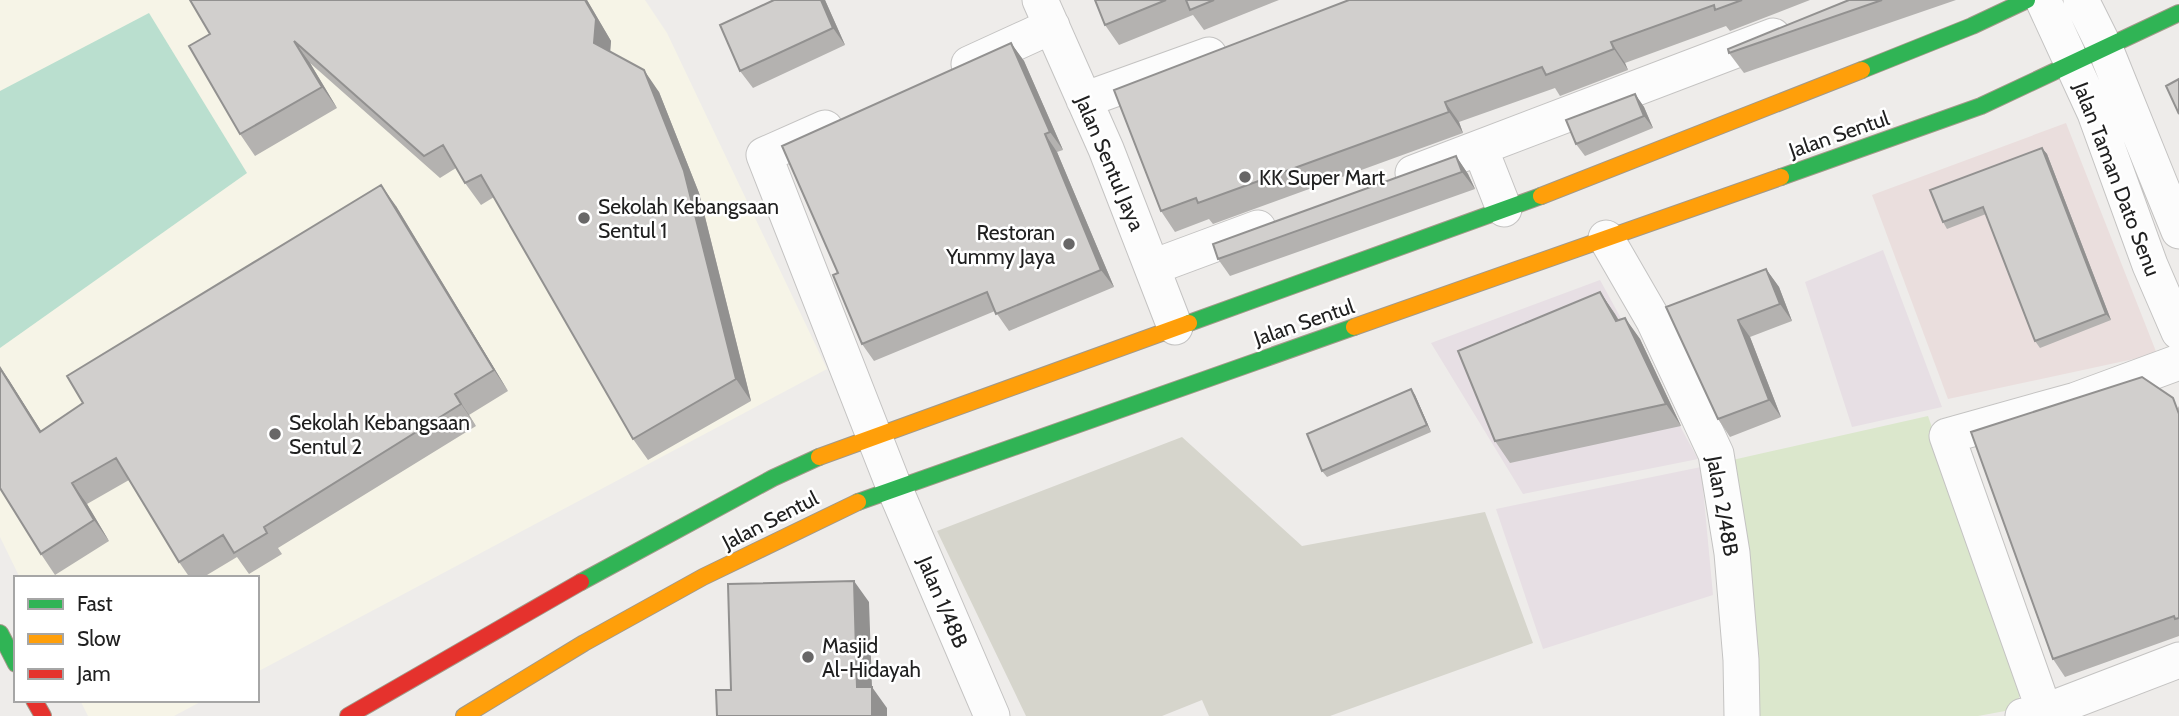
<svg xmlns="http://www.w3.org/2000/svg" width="2179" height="716" font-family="Cabin,sans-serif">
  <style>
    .commercial { fill: #eadedd }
    .industrial { fill: #e7dfe4 }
    .education { fill: #f6f4e7 }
    .construction { fill: #d6d5cc }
    .grass { fill: #dbe7cc }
    .pitch { fill: #badfcf }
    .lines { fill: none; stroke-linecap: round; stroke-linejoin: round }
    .street-casing { stroke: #c4c3c2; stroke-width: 37 }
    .fast-casing { stroke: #a29989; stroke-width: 18 }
    .slow-casing { stroke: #a29989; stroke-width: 18 }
    .jam-casing { stroke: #a29989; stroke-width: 18 }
    .street { stroke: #fcfcfc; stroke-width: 35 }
    .fast { stroke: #30b455; stroke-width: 16 }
    .slow { stroke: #ff9f0a; stroke-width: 16 }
    .jam { stroke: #e5322d; stroke-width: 16 }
    .wall { fill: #b4b2b0 }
    .shaded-wall { fill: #929190 }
    .building { fill: #d1cfcd; stroke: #929190; stroke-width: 2 }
    .poi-dot { fill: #686767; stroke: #fff; stroke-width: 2.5 }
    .labels { text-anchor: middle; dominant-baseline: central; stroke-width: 5; stroke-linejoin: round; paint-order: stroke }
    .street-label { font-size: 21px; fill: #202020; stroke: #fff }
    .poi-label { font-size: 21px; fill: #202020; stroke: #fff; text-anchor: start }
  </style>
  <rect width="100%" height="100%" fill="#eeecea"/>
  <path class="commercial" d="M2066,123L2157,354L1948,399L1872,195Z"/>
  <path class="industrial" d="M1883,250L1942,407L1852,427L1805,282Z
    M1600,280L1698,459L1523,494L1431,343Z
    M1701,467L1713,595L1543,649L1496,509Z"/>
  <path class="education" d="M0,0H645L667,33L827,369L257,672V578H20L0,537Z
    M80,700H204L174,716H88Z"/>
  <path class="construction" d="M1182,437L1302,546L1485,512L1533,643L1330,716H1209L1202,700L1162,716H1026L937,531Z"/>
  <path class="grass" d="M1928,416L2022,686L2016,709L1978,716H1753L1728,461Z"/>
  <path class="pitch" d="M149,13L247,173L0,348V91Z"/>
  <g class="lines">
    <g class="street-casing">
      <path id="street" d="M1040,0L1106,149L1175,327
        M2043,0L2095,113L2150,265L2179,332
        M2081,0L2105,48L2179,231
        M969,64L1052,26
        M1084,100L1209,55
        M825,128L764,155L894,487L992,716
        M1480,148L1504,209
        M1413,173L1773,36
        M1606,238L1654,321L1716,454L1732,553L1741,660L1742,716
        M1153,267L1258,228
        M2023,716L2046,711L2179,660
        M2046,716L1947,436L2076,400L2179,362"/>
    </g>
    <g class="fast-casing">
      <path id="fast" d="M1862,70L1972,26L2027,0
        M1781,177L1981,106L2179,13
        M1189,323L1541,196
        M858,502L1354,327
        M581,582L773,478L819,457
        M0,633L16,664"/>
    </g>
    <g class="slow-casing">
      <path id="slow" d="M1541,196L1862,70
        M1354,327L1781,177
        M819,457L1189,323
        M464,716L584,643L703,577L858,502"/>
    </g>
    <g class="jam-casing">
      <path id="jam" d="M34,700L43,716
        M348,716L581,582"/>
    </g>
    <use href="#street" class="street"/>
    <use href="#fast" class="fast"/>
    <use href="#slow" class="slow"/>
    <use href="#jam" class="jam"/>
  </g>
  <path class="wall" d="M190,0H587L611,41L610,52L659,92L699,193L751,401L648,460L633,439L494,197L481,205L465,183L456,168L440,178L310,63L337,108L255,156L240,134L210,34Z
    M825,0L845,45L753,88L740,71Z
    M1095,0H1279L1204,30L1193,15L1119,45L1105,25Z
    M1349,0H1810L1730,31L1726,26L1625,63L1628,70L1560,96L1555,88L1459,122L1463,133L1213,224L1209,219L1175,232L1161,211Z
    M1849,0H1956L1744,73L1729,53Z
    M1011,43L1024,61L1063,150L1057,152L1114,287L1009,331L995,311L874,361L862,344Z
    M1635,94L1644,107L1653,128L1585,156L1576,144Z
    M2042,148L2047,154L2111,320L2040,348L2035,341L1986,214L1947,229L1943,222Z
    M1456,156L1468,174L1475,189L1230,276L1218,259Z
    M396,206L508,391L469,415L476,426L278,548L282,554L249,574L237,557L202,578H190L179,562L129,480L87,504L109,541L55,575L41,554L0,488V367L41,431Z
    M1766,269L1779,287L1792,321L1750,337L1781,417L1730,437L1718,419L1666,307Z
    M1600,292L1619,320L1625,318L1640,339L1681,426L1510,463L1495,441Z
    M1411,389L1415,395L1431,432L1327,477L1322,471Z
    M2179,406V636L2065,677L2053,659Z"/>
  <path class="shaded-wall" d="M585,0H587L611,41L609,65L594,43Z
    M821,0H825L845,45L833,28Z
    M294,41L310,63L337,108L322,87Z
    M1611,42L1625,63L1628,70L1614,49Z
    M1011,43L1024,61L1063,150L1050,132Z
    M644,70L659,92L699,193L751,401L736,379Z
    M1635,94L1644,107L1653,128L1644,116Z
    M1445,102L1459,122L1463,133L1449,112Z
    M1045,134L1057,152L1114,287L1101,270Z
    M2042,148L2047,154L2111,320L2106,314Z
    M1456,156L1468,174L1475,189L1462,172Z
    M381,185L396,206L508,391L494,370Z
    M1766,269L1779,287L1792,321L1780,304Z
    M1600,292L1615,314L1631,343L1616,321Z
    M1625,318L1640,339L1681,426L1666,404Z
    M1738,320L1750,337L1781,417L1769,400Z
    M0,367L9,380L55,453L40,432Z
    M1411,389L1415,395L1431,432L1427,425Z
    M455,394L469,415L476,426L461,404Z
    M72,483L87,504L109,541L94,520Z
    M854,581L869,602L872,687L887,708V716H872L857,687Z"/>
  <path class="building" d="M190,0H585L596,19L594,43L644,70L684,171L736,379L633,439L481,175L465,183L443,145L424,156L294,41L322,87L240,134L189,46L210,34Z
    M774,0H821L833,28L740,71L720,25Z
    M1095,0H1166L1105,25Z
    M1186,0H1214L1190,10Z
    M1349,0H1742L1715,10L1714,5L1611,42L1614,49L1546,75L1542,67L1445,102L1449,112L1198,203L1196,198L1161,211L1114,90Z
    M1849,0H1882L1729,53L1728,49Z
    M1011,43L1050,132L1045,134L1101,270L996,314L987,292L862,344L833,275L838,273L782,146Z
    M2179,79V114L2166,86Z
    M1635,94L1644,116L1576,144L1566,120Z
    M2042,148L2106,314L2035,341L1983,207L1943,222L1930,190Z
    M1456,156L1462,172L1218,259L1213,244Z
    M381,185L494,370L455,394L461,404L264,527L267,533L234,553L223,535L179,562L116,458L72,483L94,520L41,554L0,488V368L40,432L83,403L67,376Z
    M1766,269L1780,304L1738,320L1769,400L1718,419L1666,307Z
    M1600,292L1616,321L1625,318L1666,404L1495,441L1458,351Z
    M2142,377L2173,398L2179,414V618L2175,619L2174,616L2053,659L1971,432Z
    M1411,389L1427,425L1322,471L1307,434Z
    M854,581L857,687H872V716H717L716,690H731L728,584Z"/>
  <g class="poi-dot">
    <circle cx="1245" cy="177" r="7"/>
    <circle cx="584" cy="218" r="7"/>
    <circle cx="1069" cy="244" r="7"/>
    <circle cx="275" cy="434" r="7"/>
    <circle cx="808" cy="657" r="7"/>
  </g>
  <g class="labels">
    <g class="street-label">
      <text transform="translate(1839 134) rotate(-19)">Jalan Sentul</text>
      <text transform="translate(1110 163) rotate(67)">Jalan Sentul Jaya</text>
      <text transform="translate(2117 179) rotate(69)">Jalan Taman Dato Senu</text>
      <text transform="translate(1304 322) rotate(-19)">Jalan Sentul</text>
      <text transform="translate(1723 506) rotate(80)">Jalan 2/48B</text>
      <text transform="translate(770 520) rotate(-27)">Jalan Sentul</text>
      <text transform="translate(943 602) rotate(67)">Jalan 1/48B</text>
    </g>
    <g class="poi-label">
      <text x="1259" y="177">KK Super Mart</text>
      <text x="598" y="206">Sekolah Kebangsaan<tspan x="598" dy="24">Sentul 1</tspan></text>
      <text x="1055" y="232" text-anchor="end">Restoran<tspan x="1055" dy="24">Yummy Jaya</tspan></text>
      <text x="289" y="422">Sekolah Kebangsaan<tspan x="289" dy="24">Sentul 2</tspan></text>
      <text x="822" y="645">Masjid<tspan x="822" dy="24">Al-Hidayah</tspan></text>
    </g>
  </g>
  <rect x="14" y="576" width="245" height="126" fill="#ffffff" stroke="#a6a6a6" stroke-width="2"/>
  <rect x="28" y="599" width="35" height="10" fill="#30b455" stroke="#a6a6a6" stroke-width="2"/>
  <text x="77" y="611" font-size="21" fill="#202020">Fast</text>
  <rect x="28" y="634" width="35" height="10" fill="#ff9f0a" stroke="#a6a6a6" stroke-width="2"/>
  <text x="77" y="646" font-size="21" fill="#202020">Slow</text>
  <rect x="28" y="669" width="35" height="10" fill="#e5322d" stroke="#a6a6a6" stroke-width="2"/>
  <text x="77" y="681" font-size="21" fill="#202020">Jam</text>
</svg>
